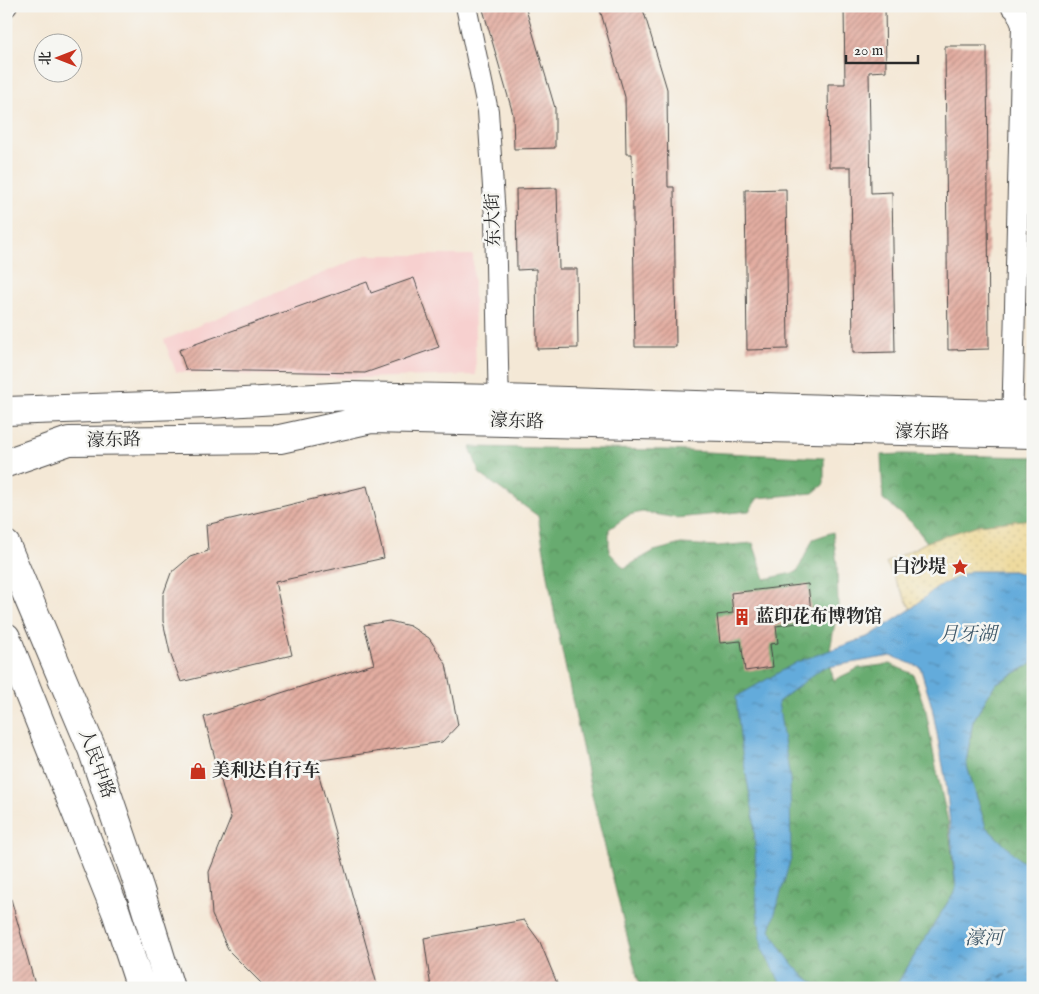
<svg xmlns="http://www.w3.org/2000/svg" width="1039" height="994" font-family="'IM FELL English','Noto Serif SC',serif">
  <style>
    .built { fill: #f7d0cf }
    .forest { fill: url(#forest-crowns); stroke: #4a6b4d }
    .sand { fill: url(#sand-dots); stroke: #8c8264 }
    .water { fill: url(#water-ripples); stroke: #486b83 }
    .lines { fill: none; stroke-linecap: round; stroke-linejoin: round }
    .ferry { stroke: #3f5869; stroke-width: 1; stroke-dasharray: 6 5; stroke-linecap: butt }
    .building { fill: url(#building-hatch) }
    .minor-casing { stroke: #494745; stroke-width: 22 }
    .secondary-casing { stroke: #494745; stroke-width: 30 }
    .primary-casing { stroke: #494745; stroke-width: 30 }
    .minor { stroke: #fff; stroke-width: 20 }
    .secondary { stroke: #fff; stroke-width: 28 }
    .primary { stroke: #fff; stroke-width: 28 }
    .labels { text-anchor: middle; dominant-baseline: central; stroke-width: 5; stroke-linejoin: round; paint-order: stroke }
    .street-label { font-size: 18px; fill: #2b2b2b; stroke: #f6f6f2 }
    .poi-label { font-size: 18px; font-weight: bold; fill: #2b2b2b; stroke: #f6f6f2; text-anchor: start }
    .water-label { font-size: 19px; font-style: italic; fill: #3f5869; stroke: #f6f6f2 }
  </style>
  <defs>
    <pattern id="forest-crowns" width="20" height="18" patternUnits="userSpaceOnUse" patternTransform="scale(1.25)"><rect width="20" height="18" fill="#68ab6f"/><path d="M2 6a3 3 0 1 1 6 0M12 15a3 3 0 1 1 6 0" fill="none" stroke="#568b5b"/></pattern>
    <pattern id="sand-dots" width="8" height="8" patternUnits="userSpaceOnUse" patternTransform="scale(1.25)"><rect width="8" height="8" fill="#eeda9e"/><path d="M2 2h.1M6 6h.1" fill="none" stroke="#cb8" stroke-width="1.8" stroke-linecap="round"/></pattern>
    <pattern id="water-ripples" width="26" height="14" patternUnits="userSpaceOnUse" patternTransform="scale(1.25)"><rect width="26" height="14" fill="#64abdb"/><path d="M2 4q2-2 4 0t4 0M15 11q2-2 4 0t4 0" fill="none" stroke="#538bb2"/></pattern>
    <pattern id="building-hatch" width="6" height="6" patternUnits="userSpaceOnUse" patternTransform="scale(1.25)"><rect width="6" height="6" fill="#e3ada1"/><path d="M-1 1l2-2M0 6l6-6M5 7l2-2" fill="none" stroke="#b88d83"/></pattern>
  </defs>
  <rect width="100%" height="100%" fill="#f6f6f2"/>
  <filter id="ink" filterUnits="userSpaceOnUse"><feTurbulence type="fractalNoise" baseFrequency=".02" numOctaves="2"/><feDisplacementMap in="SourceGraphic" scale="10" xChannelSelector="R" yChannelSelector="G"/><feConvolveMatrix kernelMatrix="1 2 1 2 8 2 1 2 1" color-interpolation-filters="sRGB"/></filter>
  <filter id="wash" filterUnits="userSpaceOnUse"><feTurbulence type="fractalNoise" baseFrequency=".0096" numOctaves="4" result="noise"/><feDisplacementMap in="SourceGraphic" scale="20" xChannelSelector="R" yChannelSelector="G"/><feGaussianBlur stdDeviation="1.12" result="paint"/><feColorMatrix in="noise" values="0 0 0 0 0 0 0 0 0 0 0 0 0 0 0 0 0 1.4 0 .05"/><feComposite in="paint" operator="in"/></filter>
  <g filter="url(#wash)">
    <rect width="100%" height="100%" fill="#f4e8d6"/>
    <path class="built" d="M366,255H473L476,375L355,378L176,372L164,340Z"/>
    <path class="forest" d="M470,447L667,450L824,458V484L813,493L758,498L749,511L676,518L642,512L629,515L609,529V552L624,568L654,551L681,544L717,546L753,543L765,579L797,572L813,539L833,532L837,564L838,606L828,661L834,680L859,668L890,664L913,674L926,711L935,762L948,822L956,889L897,984L875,988H824L812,983L782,986L781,988H640L592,795L555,617L538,516L480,474Z
      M903,454L1033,457V520L978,525L927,542L911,522L883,499L881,455Z
      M1033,663V859L1021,861L986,827L966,763L973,721L995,684Z"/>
    <path class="sand" d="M1033,519V577L1013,571L937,587L911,609L886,563L927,542L978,525Z"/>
    <path class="water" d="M970,571H1013L1033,577V663L995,684L973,721L966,763L986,827L1021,861L1033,859V988H875L897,984L956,889L946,782L932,707L920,667L891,656L822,668L778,702L790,779L791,858L770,930C784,953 798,978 824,988H781L782,986L762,949L757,908L754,818L741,747L736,697L797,662L870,636L911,609L937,587Z"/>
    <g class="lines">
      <path class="ferry" d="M969,988L1033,965"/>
    </g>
    <g id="blocks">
      <path class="building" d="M482,6H525L555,108V148L514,149L513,114Z
        M599,6H642L667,89L668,187H674L676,347H635L632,154H626L625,97Z
        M844,6H885L886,71L869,72L871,193L892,192L895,352L853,353L851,167H829L828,84H845Z
        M945,46H987L989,349L948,350Z
        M557,188L559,269H577L578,348L537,349L536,269L517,270L516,189Z
        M786,189L788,349L747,350L745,190Z
        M414,278L439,347L365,373L186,370L179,350L367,282L371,293Z
        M367,486L384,558L275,582L292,655L181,682L170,653L163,621V595L171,573L190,557L208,551L206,525Z
        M808,584L812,621L776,626L778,643L770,644L773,667L745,671L741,641L720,643L717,615L733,613L731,593Z
        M389,621L410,626L429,638L446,664L458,725L442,742L315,761L378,988H266L229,951L212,915L209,872L231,818L204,717L374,664L364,625Z
        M6,899H11L36,988H6Z
        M524,920L540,942L559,988H431L424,938Z"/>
    </g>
  </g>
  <g filter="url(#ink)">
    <use href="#blocks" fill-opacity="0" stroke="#494745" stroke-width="1"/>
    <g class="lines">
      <g class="minor-casing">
        <path id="minor" d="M466,6L488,111L495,217L499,412
          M1011,6L1016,11L1022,25L1012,427
          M6,7L7,6"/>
      </g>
      <g class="secondary-casing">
        <path id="secondary" d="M6,411L208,404L349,396L498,399L1033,415
          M6,463L69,441L280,439L371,419L1033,434"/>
      </g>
      <g class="primary-casing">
        <path id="primary" d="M6,545L92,749L140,890L170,988
          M6,637L116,912L141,988"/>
      </g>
      <use href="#minor" class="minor"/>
      <use href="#secondary" class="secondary"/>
      <use href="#primary" class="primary"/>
    </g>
  </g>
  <defs>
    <g id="sight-bare" transform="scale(1.35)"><path d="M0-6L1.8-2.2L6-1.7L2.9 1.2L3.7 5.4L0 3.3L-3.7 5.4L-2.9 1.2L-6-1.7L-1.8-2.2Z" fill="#c8321e" stroke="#f6f6f2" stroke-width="2.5" paint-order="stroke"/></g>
    <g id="building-bare" transform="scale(1.35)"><path d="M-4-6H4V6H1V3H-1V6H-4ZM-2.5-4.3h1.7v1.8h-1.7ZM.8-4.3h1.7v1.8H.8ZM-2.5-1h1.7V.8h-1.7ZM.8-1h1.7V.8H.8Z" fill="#c8321e" stroke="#f6f6f2" stroke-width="2.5" paint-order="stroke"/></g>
    <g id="shop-bare" transform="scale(1.35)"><path d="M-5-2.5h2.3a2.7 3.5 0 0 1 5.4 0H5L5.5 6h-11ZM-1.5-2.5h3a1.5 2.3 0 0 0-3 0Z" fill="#c8321e" stroke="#f6f6f2" stroke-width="2.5" paint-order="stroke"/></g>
  </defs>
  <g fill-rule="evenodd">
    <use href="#sight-bare" x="960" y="567"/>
    <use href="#building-bare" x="742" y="617"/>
    <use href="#shop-bare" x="198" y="771"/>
  </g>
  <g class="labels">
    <g class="street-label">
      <text transform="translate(494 220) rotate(-92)">东大街</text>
      <text transform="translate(517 422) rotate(2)">濠东路</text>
      <text transform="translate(922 433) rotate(1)">濠东路</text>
      <text transform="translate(114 441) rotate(-1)">濠东路</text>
      <text transform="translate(96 764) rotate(70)">人民中路</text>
    </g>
    <g class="poi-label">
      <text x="946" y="567" text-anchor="end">白沙堤</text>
      <text x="756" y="617">蓝印花布博物馆</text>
      <text x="212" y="771">美利达自行车</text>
    </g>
    <g class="water-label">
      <text x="968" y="635">月牙湖</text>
      <text x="984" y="939">濠河</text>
    </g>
  </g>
  <rect width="1039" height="994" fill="none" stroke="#f6f6f2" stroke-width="25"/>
  <g transform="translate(58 58) rotate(270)"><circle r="24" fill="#f6f6f2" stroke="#a5a5a2"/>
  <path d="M0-4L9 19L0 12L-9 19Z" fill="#c8321e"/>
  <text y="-8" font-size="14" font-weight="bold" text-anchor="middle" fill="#2b2b2b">北</text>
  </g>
  <path d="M846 55v8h72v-8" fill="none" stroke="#2b2b2b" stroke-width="2.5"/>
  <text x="854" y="55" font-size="15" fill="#2b2b2b" stroke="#f6f6f2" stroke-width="4" paint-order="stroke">20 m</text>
</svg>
